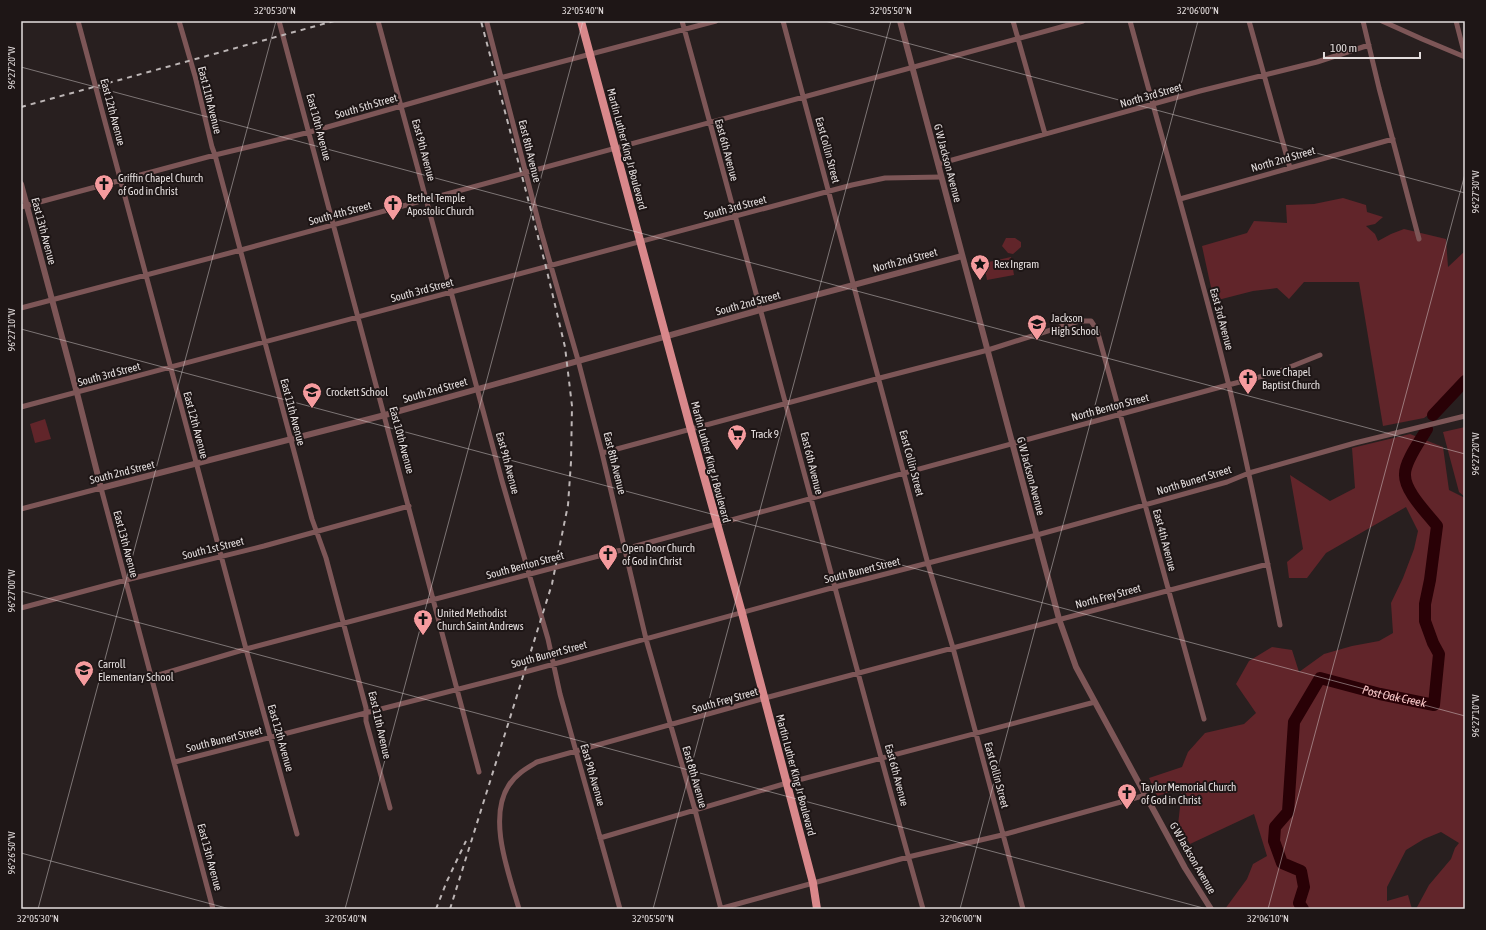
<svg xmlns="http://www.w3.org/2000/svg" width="1486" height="930" font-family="'Asap Condensed',sans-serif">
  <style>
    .green { fill: #61252a }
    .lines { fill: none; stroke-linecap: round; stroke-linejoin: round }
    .river { stroke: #290106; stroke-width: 12 }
    .minor { stroke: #7d5657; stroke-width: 5 }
    .tertiary { stroke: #7d5657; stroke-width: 6 }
    .primary { stroke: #d9888b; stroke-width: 8 }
    .rail { stroke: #bcb5b5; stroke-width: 2; stroke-dasharray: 5 5; stroke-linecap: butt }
    .ticks { fill: none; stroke: #e4dede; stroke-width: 1; stroke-opacity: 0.45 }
    .labels { text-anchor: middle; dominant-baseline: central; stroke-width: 4; stroke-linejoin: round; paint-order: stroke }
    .street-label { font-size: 11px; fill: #e4dede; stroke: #1e1616 }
    .poi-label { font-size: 11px; fill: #e4dede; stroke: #1e1616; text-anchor: start }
    .water-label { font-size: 12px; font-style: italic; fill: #fcc8c9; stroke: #1e1616 }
    .neatline { fill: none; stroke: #e4dede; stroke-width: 1.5 }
    .ticks-label { font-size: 10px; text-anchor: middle; fill: #e4dede }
  </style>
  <rect width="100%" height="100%" fill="#281f1f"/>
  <path class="green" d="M1343,198L1366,205L1367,212L1383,217L1375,224L1366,226L1375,234L1378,241L1391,234L1404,229L1446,239L1448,267L1465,251V387L1424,418L1383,426L1359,282H1304L1289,299L1277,288L1253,291L1214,301L1202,246L1247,233L1254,221L1287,223L1286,205L1314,204Z
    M1006,238H1015L1021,242V247L1013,254L1008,253L1002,246Z
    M1011,257L1014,275L987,280L984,263Z
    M45,419L51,439L35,443L30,424Z
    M1465,427V497L1459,492L1443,432Z
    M1410,434L1443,447L1449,490L1465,498V909H1416L1429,885L1451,859L1455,848L1459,843L1441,832L1424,839L1406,850L1387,887V901L1408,895L1412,909H1225L1247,879L1253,864L1267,856L1254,814L1190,844L1178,825L1182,789L1157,796L1149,778L1182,767L1188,752L1205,733L1244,724L1256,713L1236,684L1249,661L1272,647L1292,650L1299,672L1324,654L1352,646L1379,641L1393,633L1391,603L1403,578L1414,549L1418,531L1406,507L1326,553L1307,578H1289L1287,562L1303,549L1290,475L1330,501L1355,488L1352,448Z"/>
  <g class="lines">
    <g class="river">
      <path d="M1433,415L1465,381"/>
      <path id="s1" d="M1303,909L1299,903L1304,887L1301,871L1282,863L1274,841L1275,827L1288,812L1294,722L1320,678L1380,694L1434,705L1439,654L1433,643L1425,621V604L1430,580L1437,526C1427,513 1404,491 1405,474C1405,461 1420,441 1427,429"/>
    </g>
    <path class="minor" d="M78,21L246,649L297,834
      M179,21L195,76L212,147L215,155L312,519L326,558L366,708V721L390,808
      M279,21L479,772
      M378,21L502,481L548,639L560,694L620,909
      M682,21C764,317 840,614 923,909
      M783,21L928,564L953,648L1023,909
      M1013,21L1045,134
      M1130,21C1163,143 1199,264 1229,386C1248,465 1264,545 1280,625
      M1249,21L1290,168
      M1363,21L1379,88L1419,239
      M1382,21L1422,39L1465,57
      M1456,21L1465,56
      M487,23L540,228L578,360L602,453L646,639L695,810L721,909
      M938,164L1200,91L1317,62L1369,45
      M1180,199L1393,139
      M21,207L215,155L310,132L496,79L716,21
      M21,308L241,250L1083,21
      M21,407L852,185L885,178L941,177
      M602,453L880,378L988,350L1079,321H1091L1097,330L1204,719
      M21,509L101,488L213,909
      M21,608L126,580L264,546L409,506
      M152,677L246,649L625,549L1228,385L1275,373L1320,355
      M175,762L525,672L835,587L1037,535L1227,482L1249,473L1355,443L1465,416
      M600,838L787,783L1095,702
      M519,909C509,874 487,818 509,785C516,774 527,768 537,762L765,698L1268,564
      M719,909L908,857L1002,835L1146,795"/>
    <path class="tertiary" d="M900,21L1059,619L1076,667L1185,868L1211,909
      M21,184L77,393L101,488L385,415L760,310L962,256"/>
    <path class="primary" d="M581,21L691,430L742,613L813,883L817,909"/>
    <path class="rail" d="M21,107L334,21
      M436,909L447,881L466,841
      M450,909L552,584L568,505L571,462L572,406L565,347L546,267L481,21"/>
  </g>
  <path class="ticks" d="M825,21L1465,193M21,67L1465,454M21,329L1465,716M21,591L1207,909M21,853L230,909M38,909L276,21M345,909L583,21M653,909L891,21M960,909L1198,21M1268,909L1465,174"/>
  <defs>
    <g id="church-pin" transform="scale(1)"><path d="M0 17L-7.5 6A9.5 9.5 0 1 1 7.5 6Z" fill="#f59b9e" stroke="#1e1616"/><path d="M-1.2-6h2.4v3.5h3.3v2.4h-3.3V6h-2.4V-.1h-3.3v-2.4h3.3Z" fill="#111"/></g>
    <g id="sight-pin" transform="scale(1)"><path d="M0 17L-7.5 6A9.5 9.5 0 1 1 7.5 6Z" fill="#f59b9e" stroke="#1e1616"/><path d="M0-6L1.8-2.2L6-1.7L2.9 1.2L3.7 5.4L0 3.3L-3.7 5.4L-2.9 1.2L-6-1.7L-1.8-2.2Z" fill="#111"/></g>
    <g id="school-pin" transform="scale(1)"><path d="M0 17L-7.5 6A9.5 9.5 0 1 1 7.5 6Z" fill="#f59b9e" stroke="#1e1616"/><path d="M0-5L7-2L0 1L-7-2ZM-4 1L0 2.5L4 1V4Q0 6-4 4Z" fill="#111"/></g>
    <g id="supermarket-pin" transform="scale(1)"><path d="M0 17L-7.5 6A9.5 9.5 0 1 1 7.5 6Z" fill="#f59b9e" stroke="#1e1616"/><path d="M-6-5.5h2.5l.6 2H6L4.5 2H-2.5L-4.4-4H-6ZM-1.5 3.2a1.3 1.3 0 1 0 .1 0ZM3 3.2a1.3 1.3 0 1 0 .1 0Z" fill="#111"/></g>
  </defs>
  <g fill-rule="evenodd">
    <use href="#church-pin" x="104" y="184"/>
    <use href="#church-pin" x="393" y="204"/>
    <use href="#sight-pin" x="980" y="264"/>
    <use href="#school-pin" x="1037" y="324"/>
    <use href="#church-pin" x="1248" y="378"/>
    <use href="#school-pin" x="312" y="392"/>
    <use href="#supermarket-pin" x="737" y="434"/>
    <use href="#church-pin" x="608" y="554"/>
    <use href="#church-pin" x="423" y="619"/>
    <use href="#school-pin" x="84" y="670"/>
    <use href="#church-pin" x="1127" y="793"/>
  </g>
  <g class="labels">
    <g class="street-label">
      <text transform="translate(1151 95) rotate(-16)">North 3rd Street</text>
      <text transform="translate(210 100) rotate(76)">East 11th Avenue</text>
      <text transform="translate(366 106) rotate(-16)">South 5th Street</text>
      <text transform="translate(113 112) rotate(75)">East 12th Avenue</text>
      <text transform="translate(319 127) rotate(75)">East 10th Avenue</text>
      <text transform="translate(627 149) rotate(75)">Martin Luther King Jr Boulevard</text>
      <text transform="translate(424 150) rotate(75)">East 9th Avenue</text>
      <text transform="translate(727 150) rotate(75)">East 6th Avenue</text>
      <text transform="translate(828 150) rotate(75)">East Collin Street</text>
      <text transform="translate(530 151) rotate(76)">East 8th Avenue</text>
      <text transform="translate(1283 159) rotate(-16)">North 2nd Street</text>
      <text transform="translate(948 163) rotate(75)">G W Jackson Avenue</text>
      <text transform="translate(735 207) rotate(-15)">South 3rd Street</text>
      <text transform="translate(340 213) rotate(-15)">South 4th Street</text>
      <text transform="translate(44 231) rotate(75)">East 13th Avenue</text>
      <text transform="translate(905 260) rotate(-15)">North 2nd Street</text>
      <text transform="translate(422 290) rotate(-15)">South 3rd Street</text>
      <text transform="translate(748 303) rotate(-15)">South 2nd Street</text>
      <text transform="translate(1222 319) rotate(75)">East 3rd Avenue</text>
      <text transform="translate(109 374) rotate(-15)">South 3rd Street</text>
      <text transform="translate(435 390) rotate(-16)">South 2nd Street</text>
      <text transform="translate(1110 407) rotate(-15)">North Benton Street</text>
      <text transform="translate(293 412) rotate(75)">East 11th Avenue</text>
      <text transform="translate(196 425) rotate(75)">East 12th Avenue</text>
      <text transform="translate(402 440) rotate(75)">East 10th Avenue</text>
      <text transform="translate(711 462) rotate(75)">Martin Luther King Jr Boulevard</text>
      <text transform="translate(508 463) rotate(75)">East 9th Avenue</text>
      <text transform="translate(615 463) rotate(76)">East 8th Avenue</text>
      <text transform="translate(812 463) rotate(76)">East 6th Avenue</text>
      <text transform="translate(912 463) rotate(75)">East Collin Street</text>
      <text transform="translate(122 472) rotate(-14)">South 2nd Street</text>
      <text transform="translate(1031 476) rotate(75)">G W Jackson Avenue</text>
      <text transform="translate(1194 480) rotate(-17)">North Bunert Street</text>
      <text transform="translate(1165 540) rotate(75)">East 4th Avenue</text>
      <text transform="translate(126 544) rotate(75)">East 13th Avenue</text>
      <text transform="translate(213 548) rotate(-14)">South 1st Street</text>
      <text transform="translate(525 565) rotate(-15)">South Benton Street</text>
      <text transform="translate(862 570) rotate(-14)">South Bunert Street</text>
      <text transform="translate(1108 596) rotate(-15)">North Frey Street</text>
      <text transform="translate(549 654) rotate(-15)">South Bunert Street</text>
      <text transform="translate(725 700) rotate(-16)">South Frey Street</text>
      <text transform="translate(380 725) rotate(77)">East 11th Avenue</text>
      <text transform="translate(281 738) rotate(74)">East 12th Avenue</text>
      <text transform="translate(224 739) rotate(-14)">South Bunert Street</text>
      <text transform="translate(593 775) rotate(74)">East 9th Avenue</text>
      <text transform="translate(796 775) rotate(75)">Martin Luther King Jr Boulevard</text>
      <text transform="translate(897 775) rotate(75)">East 6th Avenue</text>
      <text transform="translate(997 775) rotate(75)">East Collin Street</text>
      <text transform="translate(695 777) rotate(74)">East 8th Avenue</text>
      <text transform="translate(210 857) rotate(75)">East 13th Avenue</text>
      <text transform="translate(1193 858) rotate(60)">G W Jackson Avenue</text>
    </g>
    <g class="poi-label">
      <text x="118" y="178">Griffin Chapel Church<tspan x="118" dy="13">of God in Christ</tspan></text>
      <text x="407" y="198">Bethel Temple<tspan x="407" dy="13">Apostolic Church</tspan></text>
      <text x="994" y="264">Rex Ingram</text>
      <text x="1051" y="318">Jackson<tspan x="1051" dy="13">High School</tspan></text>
      <text x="1262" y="372">Love Chapel<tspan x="1262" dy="13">Baptist Church</tspan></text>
      <text x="326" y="392">Crockett School</text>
      <text x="751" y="434">Track 9</text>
      <text x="622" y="548">Open Door Church<tspan x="622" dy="13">of God in Christ</tspan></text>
      <text x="437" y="613">United Methodist<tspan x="437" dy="13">Church Saint Andrews</tspan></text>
      <text x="98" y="664">Carroll<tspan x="98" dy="13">Elementary School</tspan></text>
      <text x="1141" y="787">Taylor Memorial Church<tspan x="1141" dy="13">of God in Christ</tspan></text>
    </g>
    <g class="water-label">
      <text stroke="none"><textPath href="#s1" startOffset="336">Post Oak Creek</textPath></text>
    </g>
  </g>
  <rect width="1486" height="930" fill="none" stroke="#1e1616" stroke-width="44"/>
  <path d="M1324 52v6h96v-6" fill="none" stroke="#e4dede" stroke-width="2"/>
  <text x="1330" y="52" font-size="12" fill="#e4dede" stroke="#1e1616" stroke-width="3" paint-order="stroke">100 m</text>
  <rect x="22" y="22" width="1442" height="886" class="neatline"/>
  <g class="ticks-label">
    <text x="275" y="14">32°05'30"N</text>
    <text x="583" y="14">32°05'40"N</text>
    <text x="891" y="14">32°05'50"N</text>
    <text x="1198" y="14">32°06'00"N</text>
    <text transform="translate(11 68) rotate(-90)" y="4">96°27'20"W</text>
    <text transform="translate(1475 192) rotate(-90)" y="4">96°27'30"W</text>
    <text transform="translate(11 330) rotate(-90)" y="4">96°27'10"W</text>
    <text transform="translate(1475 454) rotate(-90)" y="4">96°27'20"W</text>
    <text transform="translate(11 591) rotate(-90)" y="4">96°27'00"W</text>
    <text transform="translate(1475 716) rotate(-90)" y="4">96°27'10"W</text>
    <text transform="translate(11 853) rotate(-90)" y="4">96°26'50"W</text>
    <text x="38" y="922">32°05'30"N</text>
    <text x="346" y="922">32°05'40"N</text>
    <text x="653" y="922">32°05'50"N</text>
    <text x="961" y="922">32°06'00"N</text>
    <text x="1268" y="922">32°06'10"N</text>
  </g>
</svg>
